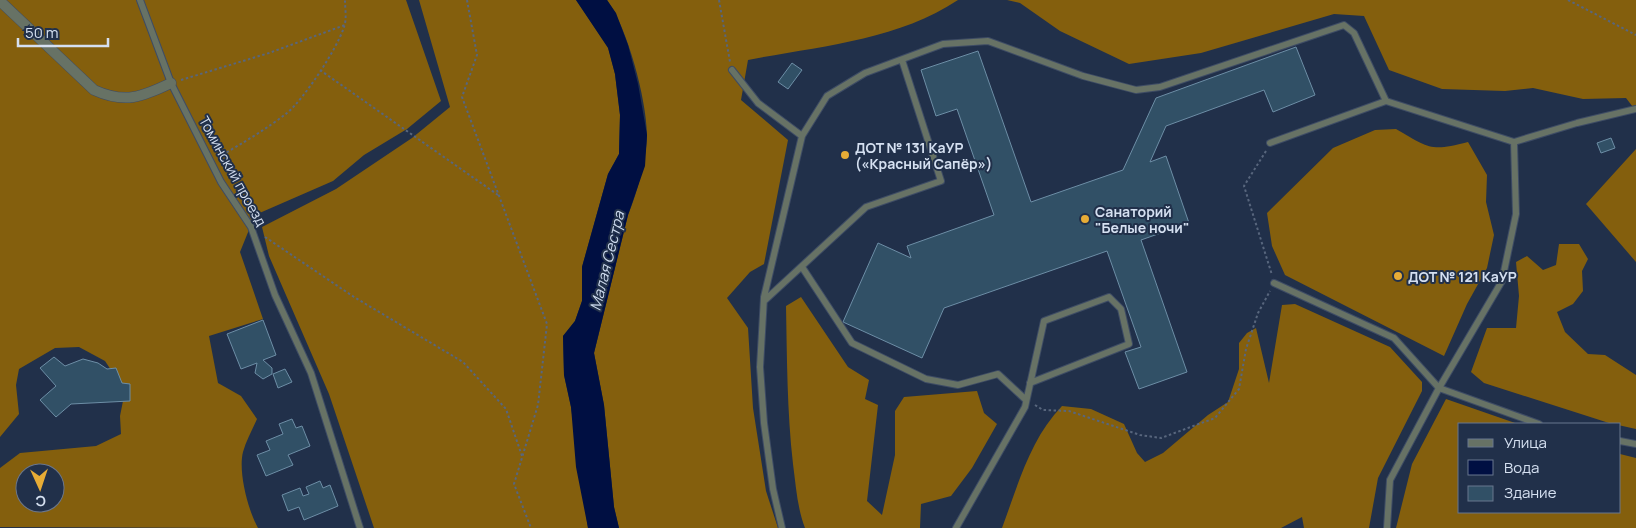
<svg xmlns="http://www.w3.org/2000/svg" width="1636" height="528" font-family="Manrope,sans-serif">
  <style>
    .forest { fill: #845f0d; fill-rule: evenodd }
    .water { fill: #000f42 }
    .building { fill: #315066; stroke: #6d8ea6 }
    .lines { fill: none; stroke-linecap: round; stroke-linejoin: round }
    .service-casing { stroke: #3e4c65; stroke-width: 8 }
    .minor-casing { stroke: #3e4c65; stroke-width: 11 }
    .path { stroke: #58667d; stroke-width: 2; stroke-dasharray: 2.5 2.5; stroke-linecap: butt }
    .service { stroke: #677265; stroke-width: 6 }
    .minor { stroke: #677265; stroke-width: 10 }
    .poi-dot { fill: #e7ac36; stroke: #21304a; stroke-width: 2 }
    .labels { text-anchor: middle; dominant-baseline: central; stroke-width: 4; stroke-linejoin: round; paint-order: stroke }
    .poi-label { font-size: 14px; font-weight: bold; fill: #d5e0f1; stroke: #21304a; text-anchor: start }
    .street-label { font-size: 14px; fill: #d5e0f1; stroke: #21304a }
    .water-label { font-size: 15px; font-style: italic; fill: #cedbef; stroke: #21304a }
  </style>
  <rect width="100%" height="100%" fill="#21304a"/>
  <path class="forest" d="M0,0H406L441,101L407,129L364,155L333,181L255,215L240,252L263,319L209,336L218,383L241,396L257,419C252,430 246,441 243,452C238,472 248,510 258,528L0,527V468L20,453L96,446L121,434L120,416L125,391L105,361L79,347L55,348L19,369L16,385L19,414L0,437ZM25,473H55V503H25Z
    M419,0H576L608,47L615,74L620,115L619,154L608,174L582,267V301L575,321L563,336L564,375L571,407L588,528H374L329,394L269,256L262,227L336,189L412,138L450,107Z
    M607,0H958C896,41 819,46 748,60L741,100L788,140L764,264L750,272L727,298L748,328L753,408L766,491L778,528H619L614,507L604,405L594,353L628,215C637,194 647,157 647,134C646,98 628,29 607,0Z
    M1007,0H1636V111L1626,98L1583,99L1533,88L1505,91L1442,89L1389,70L1364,16L1334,14L1201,53L1129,64L1060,31L1020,3Z
    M1396,129C1429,148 1430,152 1468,142L1487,175L1486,202L1494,235L1487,268L1467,304L1444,356L1285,275L1272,246L1267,213L1333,148L1375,130Z
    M1636,149V262L1586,204Z
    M1559,244H1579L1588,259L1582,271L1583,291L1573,304L1557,312L1565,332L1588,354L1605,355L1636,375V429L1609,423L1484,383L1471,372L1487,328H1516L1519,296L1516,262L1527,256L1543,270L1556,265Z
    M801,297L848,367L869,380L865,399L878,405L867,501L882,515L895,455V411L904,397L977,391L984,413L997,424L972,468L951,496L921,504L920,528H805C797,507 796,486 793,464C787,411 787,358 786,306Z
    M1295,304L1390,347L1422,382V391L1378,478L1369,528H1304L1302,517L1281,528H1002C1018,485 1030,439 1062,406L1091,409L1124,424L1137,453L1145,462L1163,453L1208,415L1228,402L1239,369V343L1247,333L1256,328L1269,383L1282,305Z
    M1446,399L1518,424H1460V512H1620V454L1636,458V528H1396L1412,464Z"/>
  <path class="water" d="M576,0H607L616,13L628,45L638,84L647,135L645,166L628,215L594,353L604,405L614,507L619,528H588L576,467L571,407L564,375L563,336L575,321L582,301V267L608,174L619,154L620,115L615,74L608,48Z"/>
  <path class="building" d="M1296,47L1315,95L1273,112L1264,90L1166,126L1150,162L1166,156L1189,223L1141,240L1187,372L1139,389L1125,352L1141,347L1107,251L944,308L922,358L843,322L878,243L911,258L907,246L994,215L957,109L936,116L921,70L978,51L1031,202L1123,170L1156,98Z
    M792,63L802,70L788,89L778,82Z
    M1611,138L1615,148L1601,153L1597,143Z
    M263,320L276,355L263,360L272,368V374L263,379L255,373L257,363L241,369L227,334Z
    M54,357L65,366L83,359L98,363L107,369L116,368L122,383L130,384V401L71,404L56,417L40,400L56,386L40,368Z
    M285,369L292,382L278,388L273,374Z
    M292,419L296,428L302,426L310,446L288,455L293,465L266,476L257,455L270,450L266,441L283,434L279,424Z
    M320,481L323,488L330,485L338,506L304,520L299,507L288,511L282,495L300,488L303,496L309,494L306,487Z"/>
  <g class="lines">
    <g class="service-casing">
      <path id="service" d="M140,0L171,83L221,182L251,227L275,295L311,373L360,528
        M732,70L758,103L802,136
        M1514,142L1577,123L1636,109
        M1270,143L1386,101
        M802,267L852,343L926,379L958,385L998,374L1026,400
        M1274,283L1394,338L1439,388L1539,424
        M764,301L866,207L941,181L902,60
        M1620,441L1636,444
        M782,528L773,489L764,423L760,367L764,297L802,136L827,96L865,73L943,44L988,41L1083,76L1136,90L1160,87L1344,25L1354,33L1386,101L1514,142L1516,214L1502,281L1439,388L1390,480L1387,528
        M956,528L1025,407L1044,321L1109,297L1121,309L1129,344L1030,383"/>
    </g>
    <g class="minor-casing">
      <path id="minor" d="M0,1L94,90C125,104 142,97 171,83"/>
    </g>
    <path class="path" d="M467,0L477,55L462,97L547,324L538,405L514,484L531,528
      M719,0L730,62
      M1568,0L1636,35
      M320,70L498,195
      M181,80L269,53L345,25
      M1266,151L1244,186L1272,275
      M218,157C240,145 268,128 287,113C304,99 337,49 344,27C347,19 345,8 345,0
      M265,237L354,297L463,362L506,409L522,456
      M1035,405L1043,410L1069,411L1140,435L1161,438L1215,418L1239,389L1246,349L1258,313L1270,291"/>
    <use href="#service" class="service"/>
    <use href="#minor" class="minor"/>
  </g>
  <g class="poi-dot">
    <circle cx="845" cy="155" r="5"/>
    <circle cx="1085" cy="219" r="5"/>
    <circle cx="1398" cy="276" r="5"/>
  </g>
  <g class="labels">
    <g class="poi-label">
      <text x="855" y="147">ДОТ № 131 КаУР<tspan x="855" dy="16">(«Красный Сапёр»)</tspan></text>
      <text x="1095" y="211">Санаторий<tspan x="1095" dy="16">"Белые ночи"</tspan></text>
      <text x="1408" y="276">ДОТ № 121 КаУР</text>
    </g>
    <g class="street-label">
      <text transform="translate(233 171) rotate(61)">Томинский проезд</text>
    </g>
    <g class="water-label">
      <text transform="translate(607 261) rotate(-76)">Малая Сестра</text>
    </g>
  </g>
  <rect x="1458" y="423" width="162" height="90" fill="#21304a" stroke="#69768d"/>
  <rect x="1468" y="439" width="25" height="8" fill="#677265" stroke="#69768d"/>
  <text x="1504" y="448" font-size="15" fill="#d5e0f1">Улица</text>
  <rect x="1468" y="460" width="25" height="15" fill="#000f42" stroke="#69768d"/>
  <text x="1504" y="473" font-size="15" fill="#d5e0f1">Вода</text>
  <rect x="1468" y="486" width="25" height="15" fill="#315066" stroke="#69768d"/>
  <text x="1504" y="498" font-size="15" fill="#d5e0f1">Здание</text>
  <g transform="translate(40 488) rotate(177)"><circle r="24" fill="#21304a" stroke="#69768d"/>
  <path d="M0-4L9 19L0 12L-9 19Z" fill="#e7ac36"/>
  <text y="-8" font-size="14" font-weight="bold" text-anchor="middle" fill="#d5e0f1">С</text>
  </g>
  <path d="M18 38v8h90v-8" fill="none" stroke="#d5e0f1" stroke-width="2.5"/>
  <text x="25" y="38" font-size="15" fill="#d5e0f1" stroke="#21304a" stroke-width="4" paint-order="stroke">50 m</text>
</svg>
